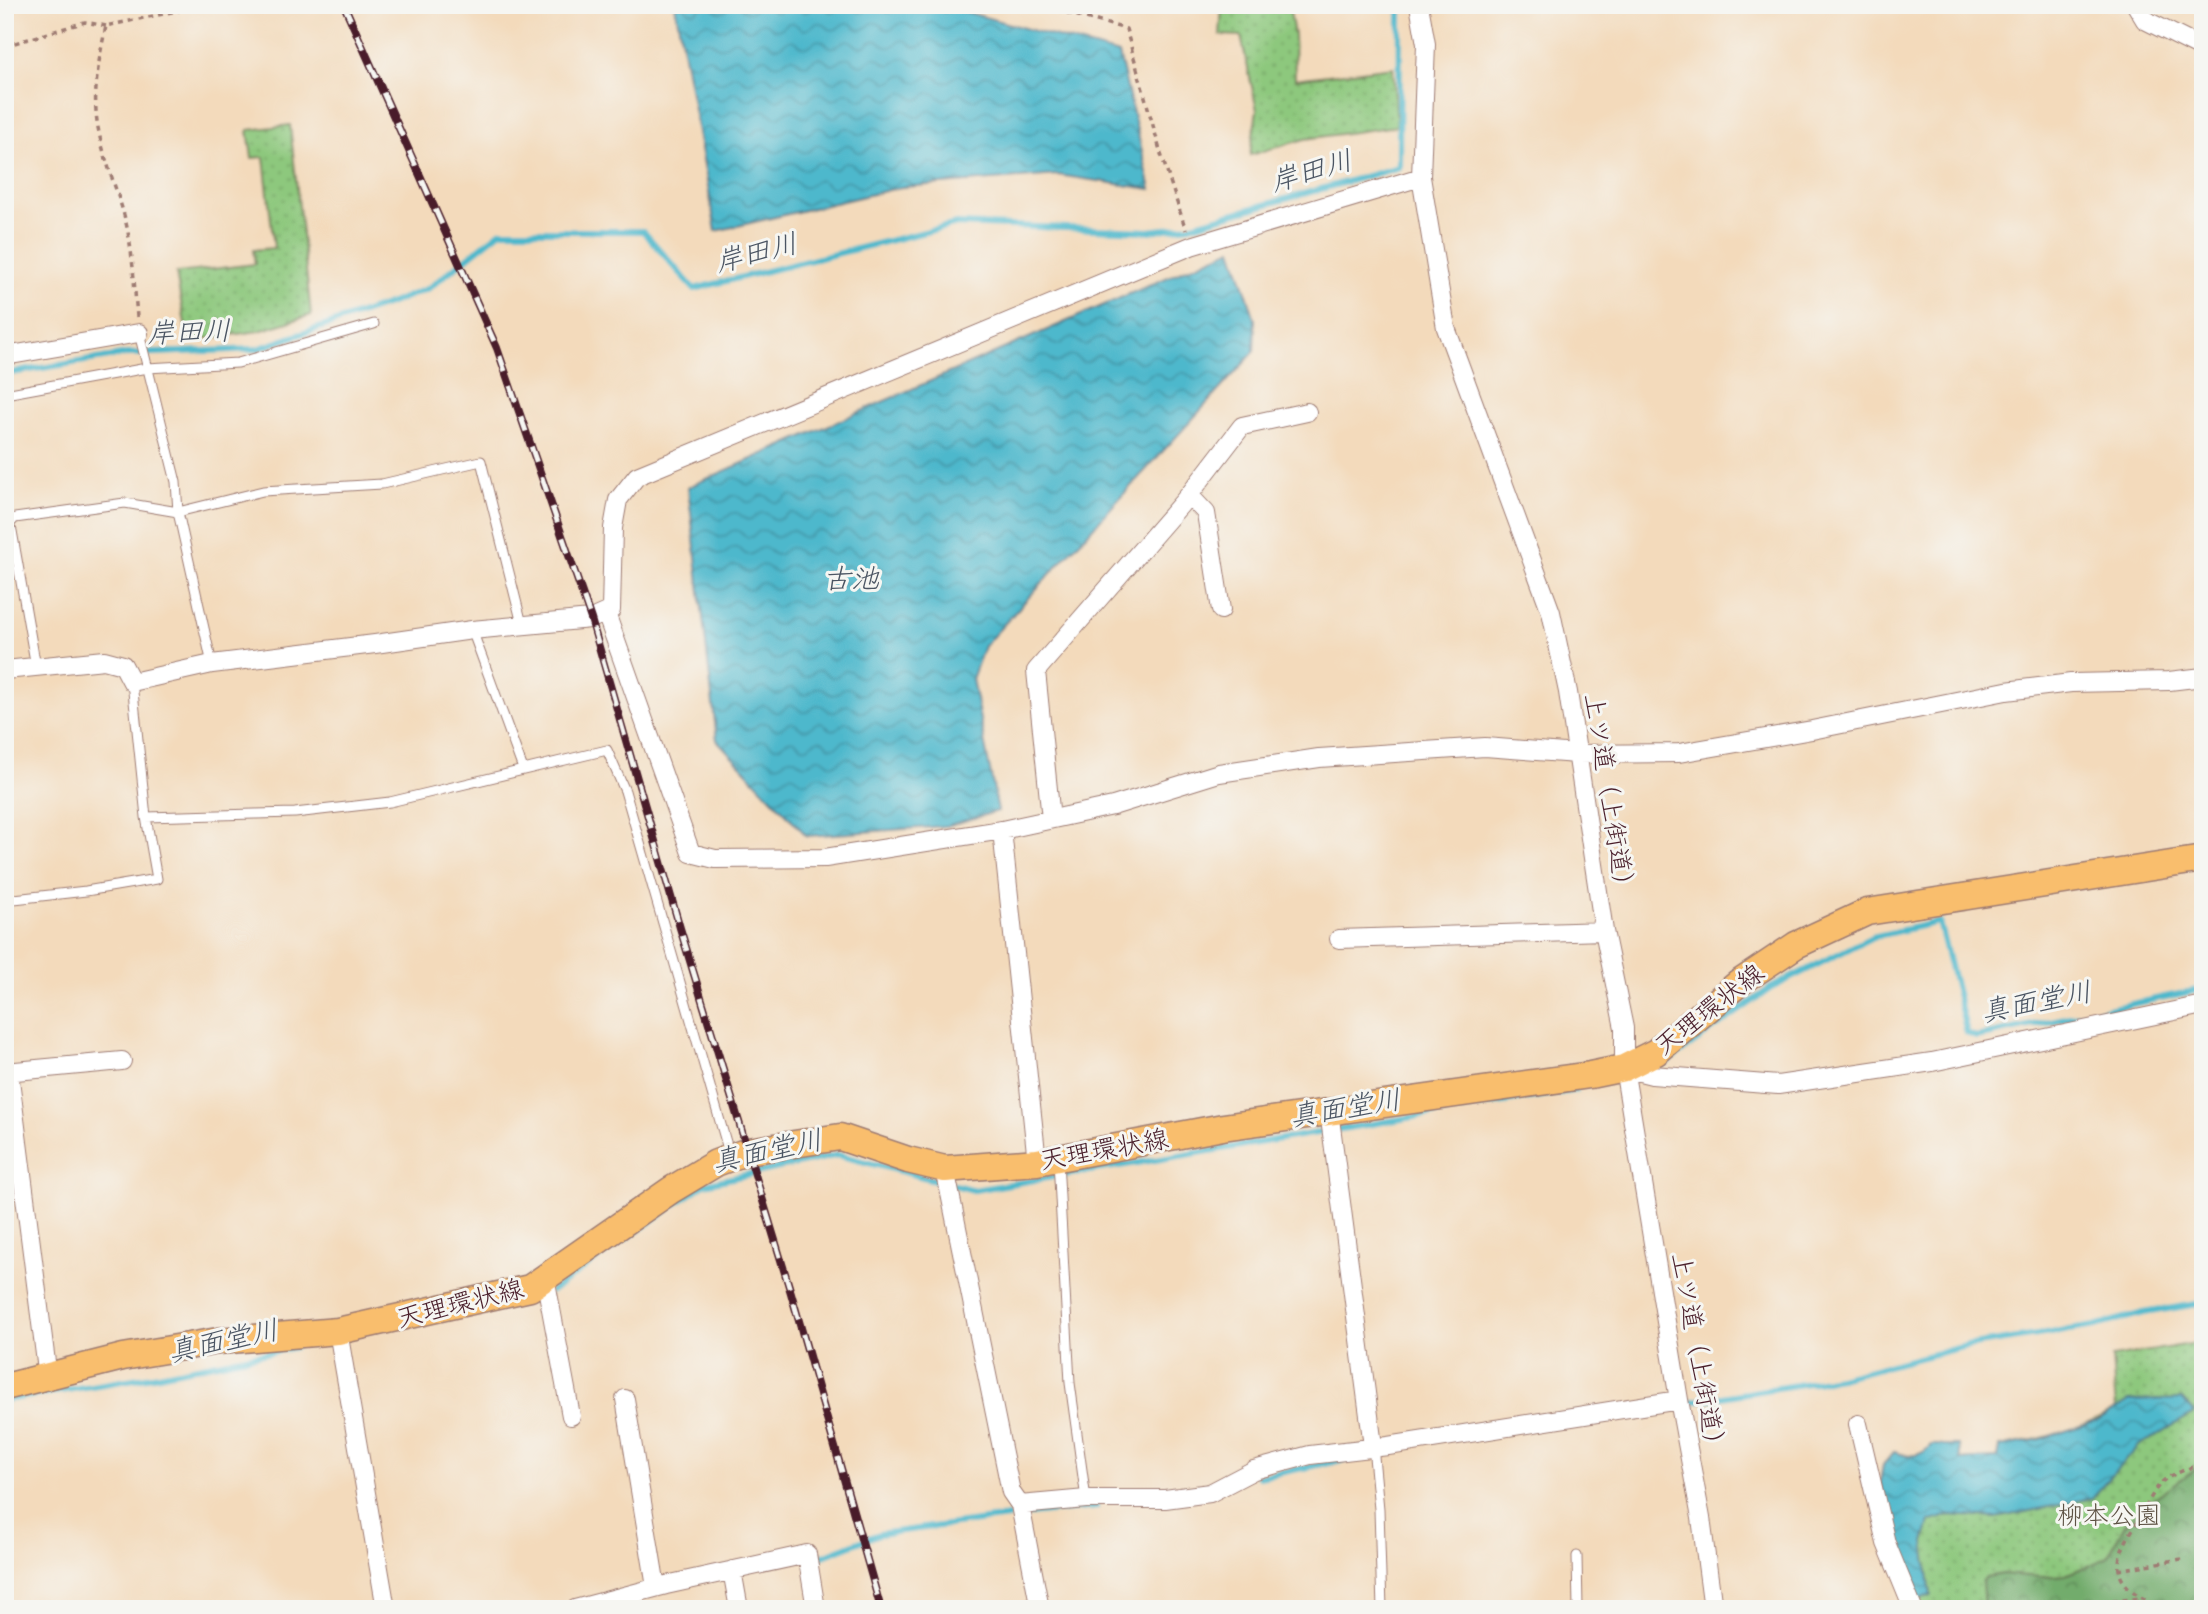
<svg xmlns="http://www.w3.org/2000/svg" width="2208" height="1614" font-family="Itim,'Klee One',sans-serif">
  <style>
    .grass { fill: url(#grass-dots); stroke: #6c7454; stroke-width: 2 }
    .forest { fill: url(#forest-crowns); stroke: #5e664c; stroke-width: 2 }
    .water { fill: url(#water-waves); stroke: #4c6c7c; stroke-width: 2 }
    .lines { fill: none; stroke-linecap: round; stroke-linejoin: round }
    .stream { stroke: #4eb8cc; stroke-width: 6 }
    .lane-casing { stroke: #9e7c73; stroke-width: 11 }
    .street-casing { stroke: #9e7c73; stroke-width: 20 }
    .primary-casing { stroke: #9e7c73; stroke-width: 29 }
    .path { stroke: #9e7c73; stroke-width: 3.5; stroke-dasharray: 5 5; stroke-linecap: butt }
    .lane { stroke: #fff; stroke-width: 9 }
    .street { stroke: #fff; stroke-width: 18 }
    .primary { stroke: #f9be6d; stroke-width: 26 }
    .rail-casing { stroke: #4a1f2b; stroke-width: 8 }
    .rail { stroke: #f6f6f2; stroke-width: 5; stroke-dasharray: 16; stroke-linecap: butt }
    .labels { text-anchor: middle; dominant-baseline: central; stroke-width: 6; stroke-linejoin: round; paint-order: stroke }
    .street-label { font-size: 26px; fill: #4a1f2b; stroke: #f6f6f2 }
    .park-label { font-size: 26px; fill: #5e5244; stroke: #f6f6f2 }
    .water-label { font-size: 28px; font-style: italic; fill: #4b5563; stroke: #f6f6f2 }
  </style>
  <defs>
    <pattern id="grass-dots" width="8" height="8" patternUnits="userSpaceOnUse" patternTransform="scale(1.75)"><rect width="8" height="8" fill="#8dc87d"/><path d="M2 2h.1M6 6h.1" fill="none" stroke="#7bab6c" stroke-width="1.8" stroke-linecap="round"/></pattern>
    <pattern id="forest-crowns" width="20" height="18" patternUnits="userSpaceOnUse" patternTransform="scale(1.75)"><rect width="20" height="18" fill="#72ac6c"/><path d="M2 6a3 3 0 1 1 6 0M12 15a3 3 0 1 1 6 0" fill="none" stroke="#608b59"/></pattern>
    <pattern id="water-waves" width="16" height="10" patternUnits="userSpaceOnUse" patternTransform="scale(1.75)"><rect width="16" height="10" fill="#4eb8cc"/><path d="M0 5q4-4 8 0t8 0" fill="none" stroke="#4395a6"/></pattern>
  </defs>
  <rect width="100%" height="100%" fill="#f6f6f2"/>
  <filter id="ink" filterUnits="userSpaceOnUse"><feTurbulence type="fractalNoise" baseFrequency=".0143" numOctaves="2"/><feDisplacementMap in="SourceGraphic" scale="14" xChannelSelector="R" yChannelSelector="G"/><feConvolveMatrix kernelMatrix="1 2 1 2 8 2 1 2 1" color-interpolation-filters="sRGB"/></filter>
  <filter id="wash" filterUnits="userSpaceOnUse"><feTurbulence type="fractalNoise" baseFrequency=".00686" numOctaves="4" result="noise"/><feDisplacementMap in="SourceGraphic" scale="28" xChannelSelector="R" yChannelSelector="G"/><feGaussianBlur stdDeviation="1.57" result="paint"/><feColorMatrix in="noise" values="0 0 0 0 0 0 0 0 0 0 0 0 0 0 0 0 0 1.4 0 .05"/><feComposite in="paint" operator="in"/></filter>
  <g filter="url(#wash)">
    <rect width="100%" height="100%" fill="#f3dabb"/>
    <path class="grass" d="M1222,5H1289L1294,35L1295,79L1393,67L1397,126L1305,139L1250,155L1257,110L1241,36L1220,35Z
      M290,125L311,315L259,331L188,341L176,273L255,264L253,250L274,248L264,157L252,158L248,130Z
      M2203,1342V1609H1919L1883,1465L1894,1452C1908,1457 1921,1458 1931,1445H1959L1960,1460L1998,1458L2000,1447C2040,1439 2082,1430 2116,1409L2112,1357Z"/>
    <path class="forest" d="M2203,1464V1609H1984L1982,1582L1986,1577L2002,1574L2042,1577L2065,1575L2107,1558L2124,1526L2143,1506Z"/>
    <path class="water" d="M675,5H941L1119,54L1151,189L1058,175L902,187L716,231Z
      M1232,249L1255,319L1254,352L984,646L972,679L998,811L946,826L807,836L717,740L688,487Z
      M2182,1399L2194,1413L2137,1447L2092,1498L1996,1518L1948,1515L1930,1522L1924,1542L1931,1595L1914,1601L1898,1558L1880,1482L1883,1465L1894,1452C1908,1457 1921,1458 1931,1445H1959L1960,1460L1998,1458L2000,1447L2041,1439L2099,1420L2129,1401Z"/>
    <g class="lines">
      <path class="stream" d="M5,374L128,354L257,349L386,305L429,288L501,231H643L694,289L957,224L1149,231L1189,226L1399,167L1400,11L1406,5
        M1664,1064L1771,988L1872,937L1939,922L1967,1033L1976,1037L2203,989
        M551,1291L704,1184L838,1155L974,1190L1576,1090
        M5,1400L159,1375L295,1347
        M1691,1402L1839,1378L1966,1346L2095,1326L2144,1313L2203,1303
        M1259,1477L1351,1458
        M1028,1514L1096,1507
        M813,1560L879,1534L1008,1517"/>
    </g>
  </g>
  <g filter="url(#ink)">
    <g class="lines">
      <g class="lane-casing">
        <path id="lane" d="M139,333L176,482L178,512L212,664
          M5,394L147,368L238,363L374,324
          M5,529L15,518L125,503L178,512L263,491L382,484L481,461L522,624
          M5,531H12L36,667
          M472,630L523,769
          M146,817L295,813L390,802L607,750L625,791L730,1156
          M5,900L86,891L157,879L146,817L132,682
          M1058,1160L1070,1383L1086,1499
          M1373,1446L1379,1509L1382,1609
          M1577,1556L1578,1609"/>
      </g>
      <g class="street-casing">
        <path id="street" d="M1419,5L1426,44L1421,177L1446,328L1551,612L1568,692L1604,931L1624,1028V1068L1679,1400L1701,1518L1713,1609
          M2136,5L2145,20L2197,46H2203
          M5,356L139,333
          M1189,495L1206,513L1221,610
          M606,613L691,853L715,859L825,858L1002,830L1113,806L1219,773L1319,758L1485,747L1577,754L1679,753L1812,730L2006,691L2071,683L2169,681L2203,677
          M5,670L104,660L123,665L132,682L212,664L375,644L472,630L591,619L611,610L613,528L618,500L637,476L1191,246L1421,177
          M1051,819L1036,671L1189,495L1242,426L1307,412
          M1002,830L1037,1162
          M1339,939L1604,931
          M1624,1068L1652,1075L1778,1085L1932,1062L2203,1005
          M5,1072L122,1061
          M9,1072L48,1378
          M1329,1111L1373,1446
          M945,1169L1011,1492L1020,1505L1040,1609
          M545,1277L571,1416
          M338,1331L386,1609
          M625,1399L656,1587
          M1858,1424L1886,1543L1913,1609
          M1020,1505L1086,1499H1165L1210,1493L1254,1470L1310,1455L1388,1446L1679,1400
          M732,1570L739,1609
          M575,1609L666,1585L807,1554L816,1609"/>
      </g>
      <g class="primary-casing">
        <path id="primary" d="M5,1387L123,1357L218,1341L338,1331L530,1288L671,1190L716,1163L748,1151L840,1137L908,1160L945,1169L1037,1162L1223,1127L1590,1075L1624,1068L1656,1052L1739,983L1796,945L1867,912L2203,859"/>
      </g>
      <path class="path" d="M1038,5L1126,29L1161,154L1186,230
        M5,46L85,22L106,26
        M137,317C134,283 133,248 124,215C115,183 98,145 96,111C94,83 100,54 106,26L205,5
        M2118,1570L2187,1558
        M2084,1609L2098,1603L2140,1598
        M2163,1609C2108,1583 2109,1565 2140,1518C2146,1507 2154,1489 2163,1481C2173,1473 2191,1468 2203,1463"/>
      <use href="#lane" class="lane"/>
      <use href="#street" class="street"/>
      <use href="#primary" class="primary"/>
      <g class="rail-casing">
        <path id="rail" d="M344,5L497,348L591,619L680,928L791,1293L881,1609"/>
      </g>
      <use href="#rail" class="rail"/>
    </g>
  </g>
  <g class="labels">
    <g class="street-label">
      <text transform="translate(1610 796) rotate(81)">上ツ道（上街道）</text>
      <text transform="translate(1709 1009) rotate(-38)">天理環状線</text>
      <text transform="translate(1104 1149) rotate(-10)">天理環状線</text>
      <text transform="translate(460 1303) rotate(-14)">天理環状線</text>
      <text transform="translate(1699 1355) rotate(80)">上ツ道（上街道）</text>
    </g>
    <g class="park-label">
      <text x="2109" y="1515">柳本公園</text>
    </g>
    <g class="water-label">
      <text transform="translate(1311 170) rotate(-16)">岸田川</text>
      <text transform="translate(756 252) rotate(-14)">岸田川</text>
      <text transform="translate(189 331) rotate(-2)">岸田川</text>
      <text x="851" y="578">古池</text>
      <text transform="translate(2036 1001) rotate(-11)">真面堂川</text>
      <text transform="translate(1345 1107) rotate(-9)">真面堂川</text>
      <text transform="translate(767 1150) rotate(-12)">真面堂川</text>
      <text transform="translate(223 1340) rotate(-12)">真面堂川</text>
    </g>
  </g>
  <rect width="2208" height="1614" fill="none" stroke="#f6f6f2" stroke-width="28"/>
</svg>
